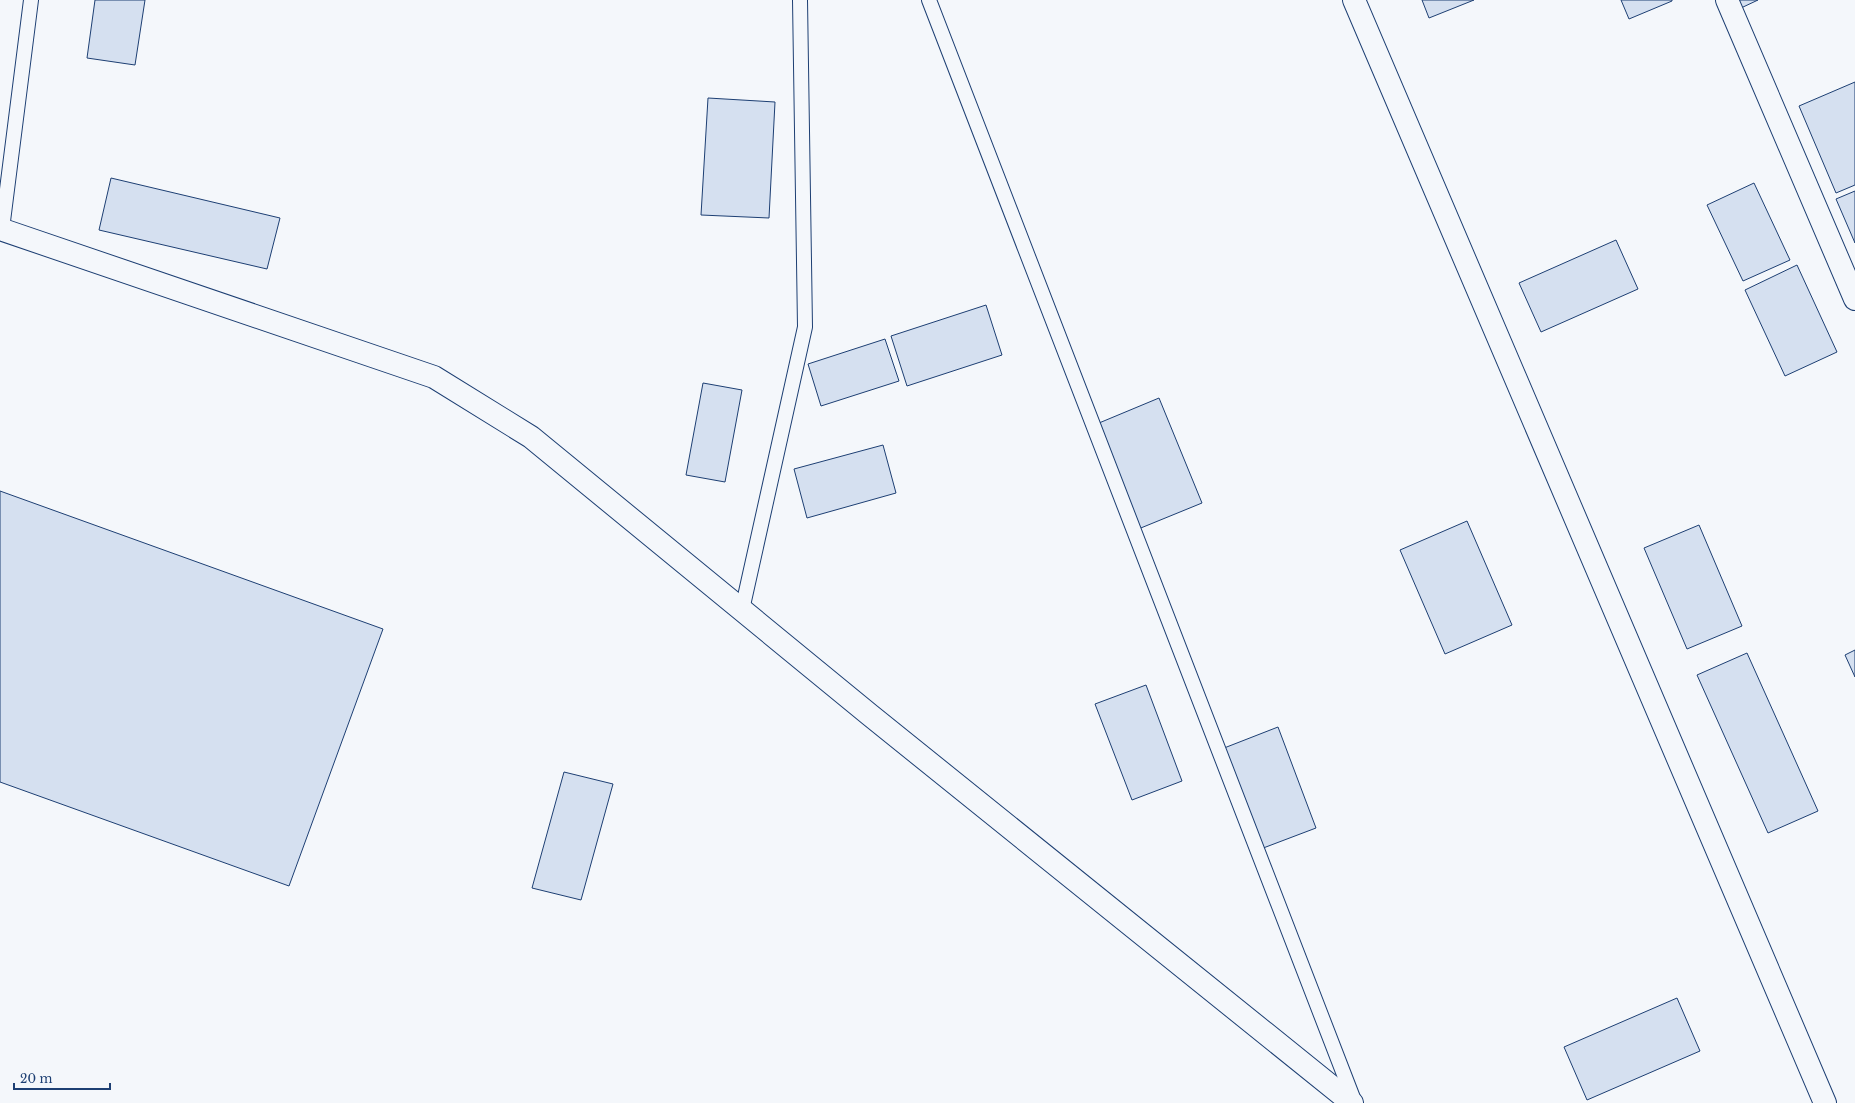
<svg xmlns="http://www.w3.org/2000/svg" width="1855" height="1103" font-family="'Libre Baskerville',serif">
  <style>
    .building { fill: #d5e0f0; stroke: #1d3f73 }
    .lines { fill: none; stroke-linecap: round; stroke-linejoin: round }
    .lane-casing { stroke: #1d3f73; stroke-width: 16 }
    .street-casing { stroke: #1d3f73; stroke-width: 24 }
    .lane { stroke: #f4f7fb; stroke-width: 14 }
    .street { stroke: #f4f7fb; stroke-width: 22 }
  </style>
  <rect width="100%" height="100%" fill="#f4f7fb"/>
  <path class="building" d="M95,0H145L135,65L87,58Z
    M1422,0H1474L1429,18Z
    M1621,0H1672V1L1629,19Z
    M1737,0H1758L1741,8Z
    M1855,82V185L1836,193L1799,106Z
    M708,98L775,102L769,218L701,215Z
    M111,178L280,218L267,269L99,230Z
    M1754,183L1790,260L1743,281L1707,205Z
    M1855,191V243L1836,199Z
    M1616,240L1638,289L1541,332L1519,283Z
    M1797,265L1837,352L1785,376L1745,290Z
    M986,305L1002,355L907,386L891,336Z
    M885,339L899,381L821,406L808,364Z
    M703,383L742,390L725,482L686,475Z
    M1159,398L1202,503L1131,532L1087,428Z
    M883,445L896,493L807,518L794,469Z
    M0,491L383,629L289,886L0,782Z
    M1467,521L1512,625L1445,654L1400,550Z
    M1699,525L1742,626L1687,649L1644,548Z
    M1855,650V677L1845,655Z
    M1747,653L1818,811L1768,833L1697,675Z
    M1146,685L1182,781L1132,800L1095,704Z
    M1278,727L1316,828L1258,850L1219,750Z
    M564,772L613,784L581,900L532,888Z
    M1677,998L1700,1051L1587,1100L1564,1047Z"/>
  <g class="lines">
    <g class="lane-casing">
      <path id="lane" d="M929,0L1355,1103
        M2,229L31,0
        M742,610L805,327L800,0"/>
    </g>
    <g class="street-casing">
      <path id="street" d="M1354,0L1825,1103
        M1727,0L1855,299
        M0,229L434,377L531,437L870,715L1352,1103"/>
    </g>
    <use href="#lane" class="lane"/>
    <use href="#street" class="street"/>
  </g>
  <path d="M14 1083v6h96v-6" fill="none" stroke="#1d3f73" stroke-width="2"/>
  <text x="20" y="1083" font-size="12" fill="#1d3f73" stroke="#f4f7fb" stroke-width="3" paint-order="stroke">20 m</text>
</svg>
